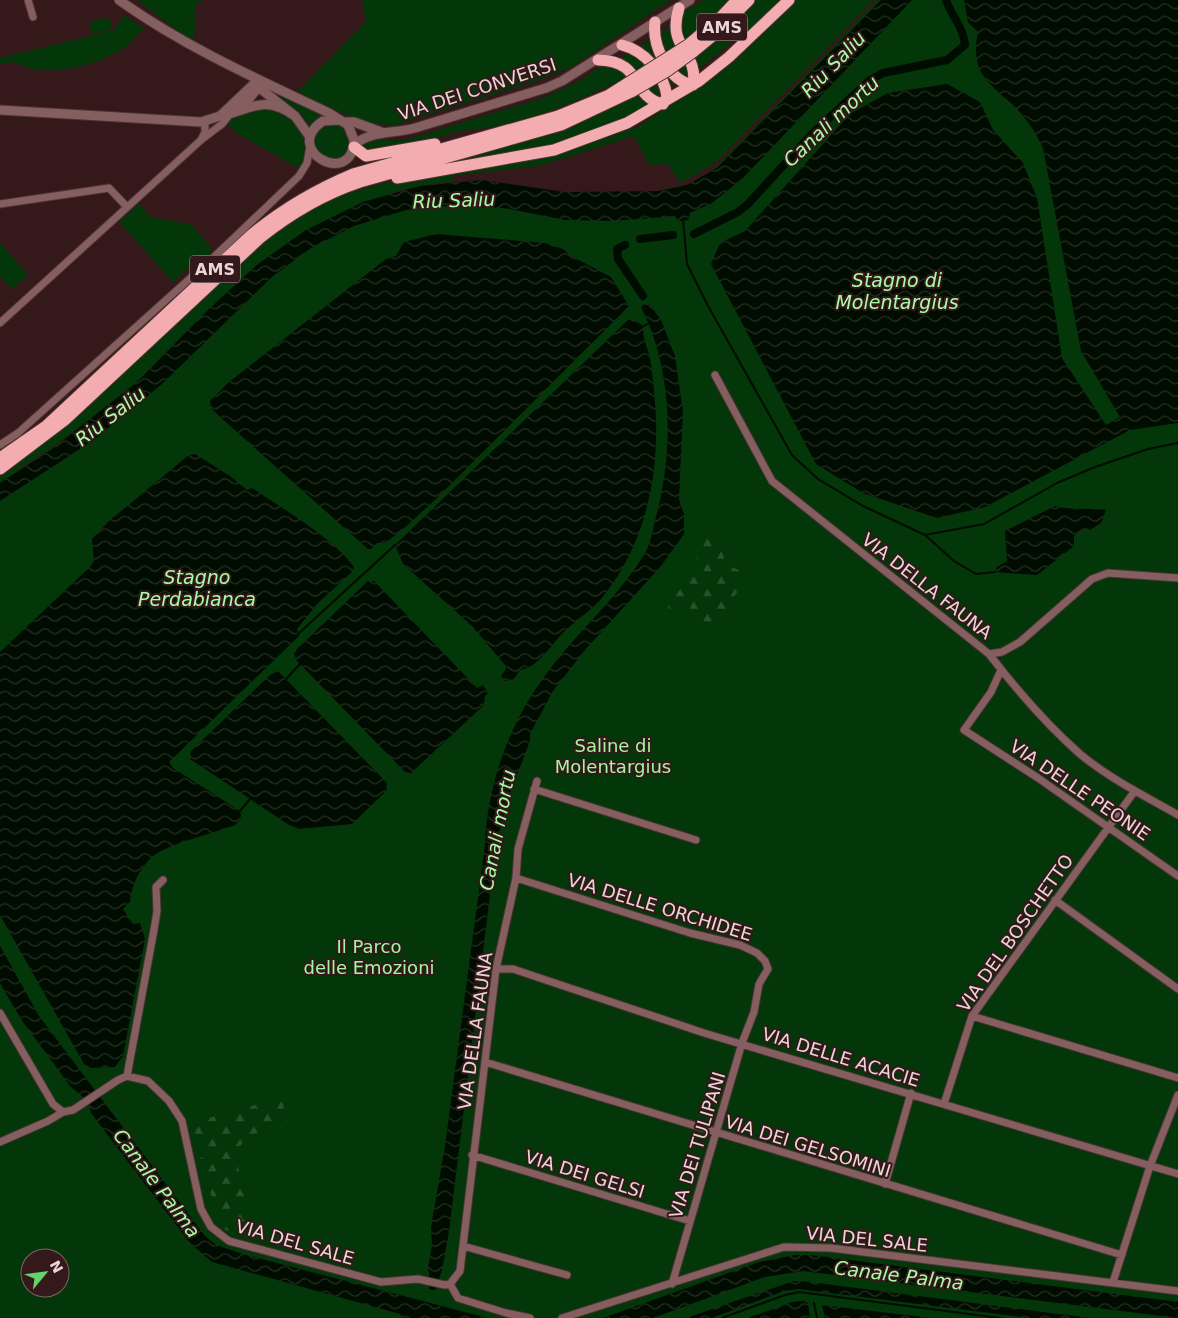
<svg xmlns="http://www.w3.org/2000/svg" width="1178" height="1318" font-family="'DejaVu Sans',sans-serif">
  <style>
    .green { fill: #033609; fill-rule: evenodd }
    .forest { fill: url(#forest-firs) }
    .water { fill: url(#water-waves) }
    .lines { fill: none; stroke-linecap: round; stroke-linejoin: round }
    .stream { stroke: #000c00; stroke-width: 2 }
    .canal { stroke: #000c00; stroke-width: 8 }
    .minor-casing { stroke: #4d3334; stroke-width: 9 }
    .tertiary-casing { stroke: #4d3334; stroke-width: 11 }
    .trunk-casing { stroke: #4d3334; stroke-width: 13 }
    .minor { stroke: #855e60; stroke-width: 7 }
    .tertiary { stroke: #855e60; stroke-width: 9 }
    .trunk { stroke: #f3acb0; stroke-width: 11 }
    .trunk-bridge-casing { stroke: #4d3334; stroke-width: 13; stroke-linecap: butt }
    .trunk-bridge { stroke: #f3acb0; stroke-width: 11 }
    .labels { text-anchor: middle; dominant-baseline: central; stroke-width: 4; stroke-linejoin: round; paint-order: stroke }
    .shield { fill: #34181a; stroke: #b39d9e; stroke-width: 1 }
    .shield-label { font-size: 16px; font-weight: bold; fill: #ead6d7 }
    .street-label { font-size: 18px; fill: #ead6d7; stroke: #34181a }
    .park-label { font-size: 18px; fill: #9ff8a0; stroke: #34181a }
    .water-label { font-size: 19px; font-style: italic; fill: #a5fea6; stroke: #34181a }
  </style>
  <defs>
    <pattern id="forest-firs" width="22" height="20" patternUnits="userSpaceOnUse" patternTransform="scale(1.25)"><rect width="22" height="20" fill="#033609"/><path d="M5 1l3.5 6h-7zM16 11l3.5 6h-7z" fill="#28522c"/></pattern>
    <pattern id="water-waves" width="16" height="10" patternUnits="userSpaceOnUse" patternTransform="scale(1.25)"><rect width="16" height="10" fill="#000c00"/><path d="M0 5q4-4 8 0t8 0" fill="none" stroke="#252f24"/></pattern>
  </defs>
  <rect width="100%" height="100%" fill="#34181a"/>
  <path class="green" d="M137,0H203L196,4L194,43Z
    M362,0H671L572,67L537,81L396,125C362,126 328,106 297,92L366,22Z
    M703,0H728L709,20L683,41L679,29L683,12Z
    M756,0H784L699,69L694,57L730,27Z
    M794,0H874L719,159L704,170L680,183L668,164L649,165L634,136L539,166L453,176L454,181L420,186L385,194L571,195L659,191L689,185L712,171L878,0H1178V1318H0V486L89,421L0,483V477L74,419L273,233L294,218L329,200L358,190L388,182L561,152L637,127L710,80ZM30,1258H60V1288H30Z
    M124,15L144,29C137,35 131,43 124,48C99,64 63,74 33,69C18,66 18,59 0,64V58L114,30Z
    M109,17L112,29L92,34L89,22Z
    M671,26L693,69L684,77L664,53L659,33Z
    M652,38L677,82L671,86L650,55L639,46Z
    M631,52L637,54L664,91L655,96C642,84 636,68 621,58Z
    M602,65L621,66L649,105L604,127L557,145L439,165L566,128L635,97L626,78C586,97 548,114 505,125C489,129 473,128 456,132C437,138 380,154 363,148L364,142C379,138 394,142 409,139L542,98L579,81Z
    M268,90L322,115V117L310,127L299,111Z
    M256,106C265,108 276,108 284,111C307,120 309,150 301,170L235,132L227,123L239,113Z
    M315 142a17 17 0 1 1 34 0a17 17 0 1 1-34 0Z
    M139,203L149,216L192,225L213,250L203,260L199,257L173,282L119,222Z
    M0,243L28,275L12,289L0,277Z"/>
  <path class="forest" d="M705,534H716C726,550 717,562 739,570L743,586L735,595L728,613L719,609L714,616L709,632L700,626L686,606L671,616L668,606L676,593L688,583Z
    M284,1097L283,1126L269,1137C246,1127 249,1140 234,1152L227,1150L238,1164L240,1181L245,1196L246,1219L250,1221L245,1236L223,1229L233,1218L226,1215L211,1196L210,1184L198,1160L206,1154V1148L192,1137L195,1122Z"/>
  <path class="water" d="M881,0H912L743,178L712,203L690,213L689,220L678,221L675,216L613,221L565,220L504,208L437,206L406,210L354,226L311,248L273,276L162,384L95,439L0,501V483L52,449L137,382L208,310L258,264L306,230L363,202L420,186L482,180L565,192L659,191L687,185L717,168Z
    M964,0H1178V423L1130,430L985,507L937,518L863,493L816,464L711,264L720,243L745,231L850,114L888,93L947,84L980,102L993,130L1023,163L1037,198L1062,358L1106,425L1120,417L1081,351L1043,148C1035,131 1026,117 1012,104C986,81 970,71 978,32L968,22Z
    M436,234L545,243L563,249L571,256L611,277L629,306L436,499L401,531L385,543H377L371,549H368L218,415L211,408L210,401L229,382L386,259L396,256L404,242Z
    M644,304H649L661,320L675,356L683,412L679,499L684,514V534L661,566L585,650L553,691L530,734V741L510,793L496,845L449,1232L442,1270L435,1290L429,1289L430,1278L428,1268L432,1245L431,1227L445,1146L485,845C487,784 510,722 547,673C577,632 618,598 645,553C651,543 653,529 656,517C674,450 673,370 641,307Z
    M632,319L642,325L643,329C643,339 648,349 650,358C653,377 655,399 656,419C658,484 643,548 601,599C591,610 578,619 567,629C552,642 540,667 520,670L514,679L504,681L501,676L506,669L505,665L473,627L403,564L395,545L628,320Z
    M195,454L230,476L247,490L252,488C284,510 331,536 354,567L351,573L318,603L297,629L299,636L169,762L173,768L237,809L241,814V819L235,825C211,834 184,840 161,851C144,859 131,884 130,902L123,909L133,924L140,923L145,939L123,1056L115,1067L91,1068L84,1064L0,915V652L89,568L94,561L92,539L108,522L189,455Z
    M1055,506C1065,510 1093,508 1106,510L1101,523L1090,530L1086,528L1074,536V546L1037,575L995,572L997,567L1007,561L1005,531Z
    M368,581H374L477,688L483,685L488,693L485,696L484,705L411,773L405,772L297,661L294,654L297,649Z
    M278,671L387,783L386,791L352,824L300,829L289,825L190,759L191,751L270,675Z
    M0,946L39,1016L205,1236L216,1245L246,1255L488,1318H403L400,1314L212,1262L189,1242L91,1113L89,1102L71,1087L23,1022L5,992L0,983Z
    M795,1255H811L1178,1302V1318L803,1271L765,1277L653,1318H603L759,1262Z
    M794,1281H802L1090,1318H1029L798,1289L784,1291L712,1318H686Z
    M803,1301L808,1303L810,1318H748L792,1302Z
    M822,1305L931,1318H825Z"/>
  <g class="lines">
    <path class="stream" d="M683,219L687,264L708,306L792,455L818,479L863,506L925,535L954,561L976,574L995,572
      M642,327L651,322
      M925,535L984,524L1057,483L1095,467L1148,449L1178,443
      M298,634L395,545
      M286,679L300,664
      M239,812L251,798
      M814,1303L817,1318
      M722,1318L785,1295L799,1292L1000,1318"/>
    <path class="canal" d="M694,234L738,212L748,204L813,133L870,80L883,73L947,60L965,45C964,28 951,15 946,0
      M640,239L673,235
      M625,245L617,249L618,259L643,296"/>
    <g class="minor-casing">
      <path id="minor" d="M28,0L33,17
        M201,140L205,132V121
        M0,204L109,188L127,207
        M0,323L201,140L222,124L230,114
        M715,375L772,481L989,654L1002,652L1020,642L1092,579L1108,573L1178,578
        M0,445L18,433L215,256L299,176L307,163L310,146
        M989,654C1016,689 1047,725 1080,754C1110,779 1145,796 1178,815
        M1001,670L991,692L964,730L1038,778L1178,876
        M534,789L696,840
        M516,878L690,933L740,945L757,953L765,961L768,969L759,984L754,1012L742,1043L672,1284
        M1055,900L1178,989
        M496,969H513L704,1033L1178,1174
        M0,1013L53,1104L63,1112
        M972,1016L1178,1078
        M485,1062L1122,1255
        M127,1076L154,930L157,911L156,887L163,880
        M944,1104L972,1016L1134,792
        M0,1142L48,1121L63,1112L73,1110L118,1080L127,1076L148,1081L169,1101L182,1121L201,1209L211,1227L229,1241L381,1282L418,1279L445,1285L450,1284L458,1298L506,1313L530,1318
        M472,1155L690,1221
        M885,1184L911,1093
        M463,1246L567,1275
        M1113,1282L1150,1166L1178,1095
        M450,1284L460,1271L496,969L516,878L518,849L537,781
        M562,1318L784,1247L831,1248L1178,1291"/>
    </g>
    <g class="tertiary-casing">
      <path id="tertiary" d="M119,0C185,47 257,79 329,113L348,125L354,140C353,189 280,150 323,121L339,120
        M258,80L262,90L295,116L310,137
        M241,108L257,89L258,80
        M0,110L201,122L220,116L258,80
        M221,116C252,109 264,94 295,116
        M344,122H354L384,133
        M354,145C371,130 394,134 415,128L546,88L562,81L690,0"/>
    </g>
    <g class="trunk-casing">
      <path id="trunk" d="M679,8C666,49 699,51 693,85
        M655,22C652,45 668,81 693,85
        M622,45C645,51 664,73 667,97L663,104
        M688,45L720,18L737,0
        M693,52L715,34L749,0
        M598,60C645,61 629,96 663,104
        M354,147L366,156L435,144
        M397,178L554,150L627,123L699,81L729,57L789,0
        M0,458L46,426L250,236C282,209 315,190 353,174L558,116L609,95L628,83
        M0,469L66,419L260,238C290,214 324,194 360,182L561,125L633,91"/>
    </g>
    <use href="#minor" class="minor"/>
    <use href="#tertiary" class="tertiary"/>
    <use href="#trunk" class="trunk"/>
    <g class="trunk-bridge-casing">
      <path id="trunk-bridge" d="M628,83L688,45
        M633,91L667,71L693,52"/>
    </g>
    <use href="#trunk-bridge" class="trunk-bridge"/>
  </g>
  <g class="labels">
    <g class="shield">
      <rect x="697" y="13.5" width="50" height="27" rx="4"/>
      <rect x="190" y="255.5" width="50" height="27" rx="4"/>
    </g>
    <g class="shield-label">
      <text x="722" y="27">AMS</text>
      <text x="215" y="269">AMS</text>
    </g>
    <g class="street-label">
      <text transform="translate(477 89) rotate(-18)">VIA DEI CONVERSI</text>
      <text transform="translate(927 586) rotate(38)">VIA DELLA FAUNA</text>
      <text transform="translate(1080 790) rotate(34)">VIA DELLE PEONIE</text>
      <text transform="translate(660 907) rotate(17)">VIA DELLE ORCHIDEE</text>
      <text transform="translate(1015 933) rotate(-55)">VIA DEL BOSCHETTO</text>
      <text transform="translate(475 1031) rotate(-82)">VIA DELLA FAUNA</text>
      <text transform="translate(841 1057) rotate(17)">VIA DELLE ACACIE</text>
      <text transform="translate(697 1145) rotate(-73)">VIA DEI TULIPANI</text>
      <text transform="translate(808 1146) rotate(17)">VIA DEI GELSOMINI</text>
      <text transform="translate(585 1174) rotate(17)">VIA DEI GELSI</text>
      <text transform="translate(867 1239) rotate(6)">VIA DEL SALE</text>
      <text transform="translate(295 1242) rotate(16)">VIA DEL SALE</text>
    </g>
    <g class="park-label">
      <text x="613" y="745">Saline di<tspan x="613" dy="21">Molentargius</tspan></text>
      <text x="369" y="946">Il Parco<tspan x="369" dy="21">delle Emozioni</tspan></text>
    </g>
    <g class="water-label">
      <text transform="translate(833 64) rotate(-46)">Riu Saliu</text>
      <text transform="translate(831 121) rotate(-43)">Canali mortu</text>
      <text transform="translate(454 200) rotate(-2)">Riu Saliu</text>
      <text x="897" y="280">Stagno di<tspan x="897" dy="22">Molentargius</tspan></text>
      <text transform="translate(110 416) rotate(-38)">Riu Saliu</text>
      <text x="197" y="577">Stagno<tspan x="197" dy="22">Perdabianca</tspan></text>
      <text transform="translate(497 830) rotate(-79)">Canali mortu</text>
      <text transform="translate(157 1183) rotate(53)">Canale Palma</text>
      <text transform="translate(899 1275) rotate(7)">Canale Palma</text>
    </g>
  </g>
  <g transform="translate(45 1273) rotate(61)"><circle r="24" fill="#34181a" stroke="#7d6466"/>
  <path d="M0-4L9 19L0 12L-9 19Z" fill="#63d469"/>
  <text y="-8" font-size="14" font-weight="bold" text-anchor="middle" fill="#ead6d7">N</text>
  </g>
</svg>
